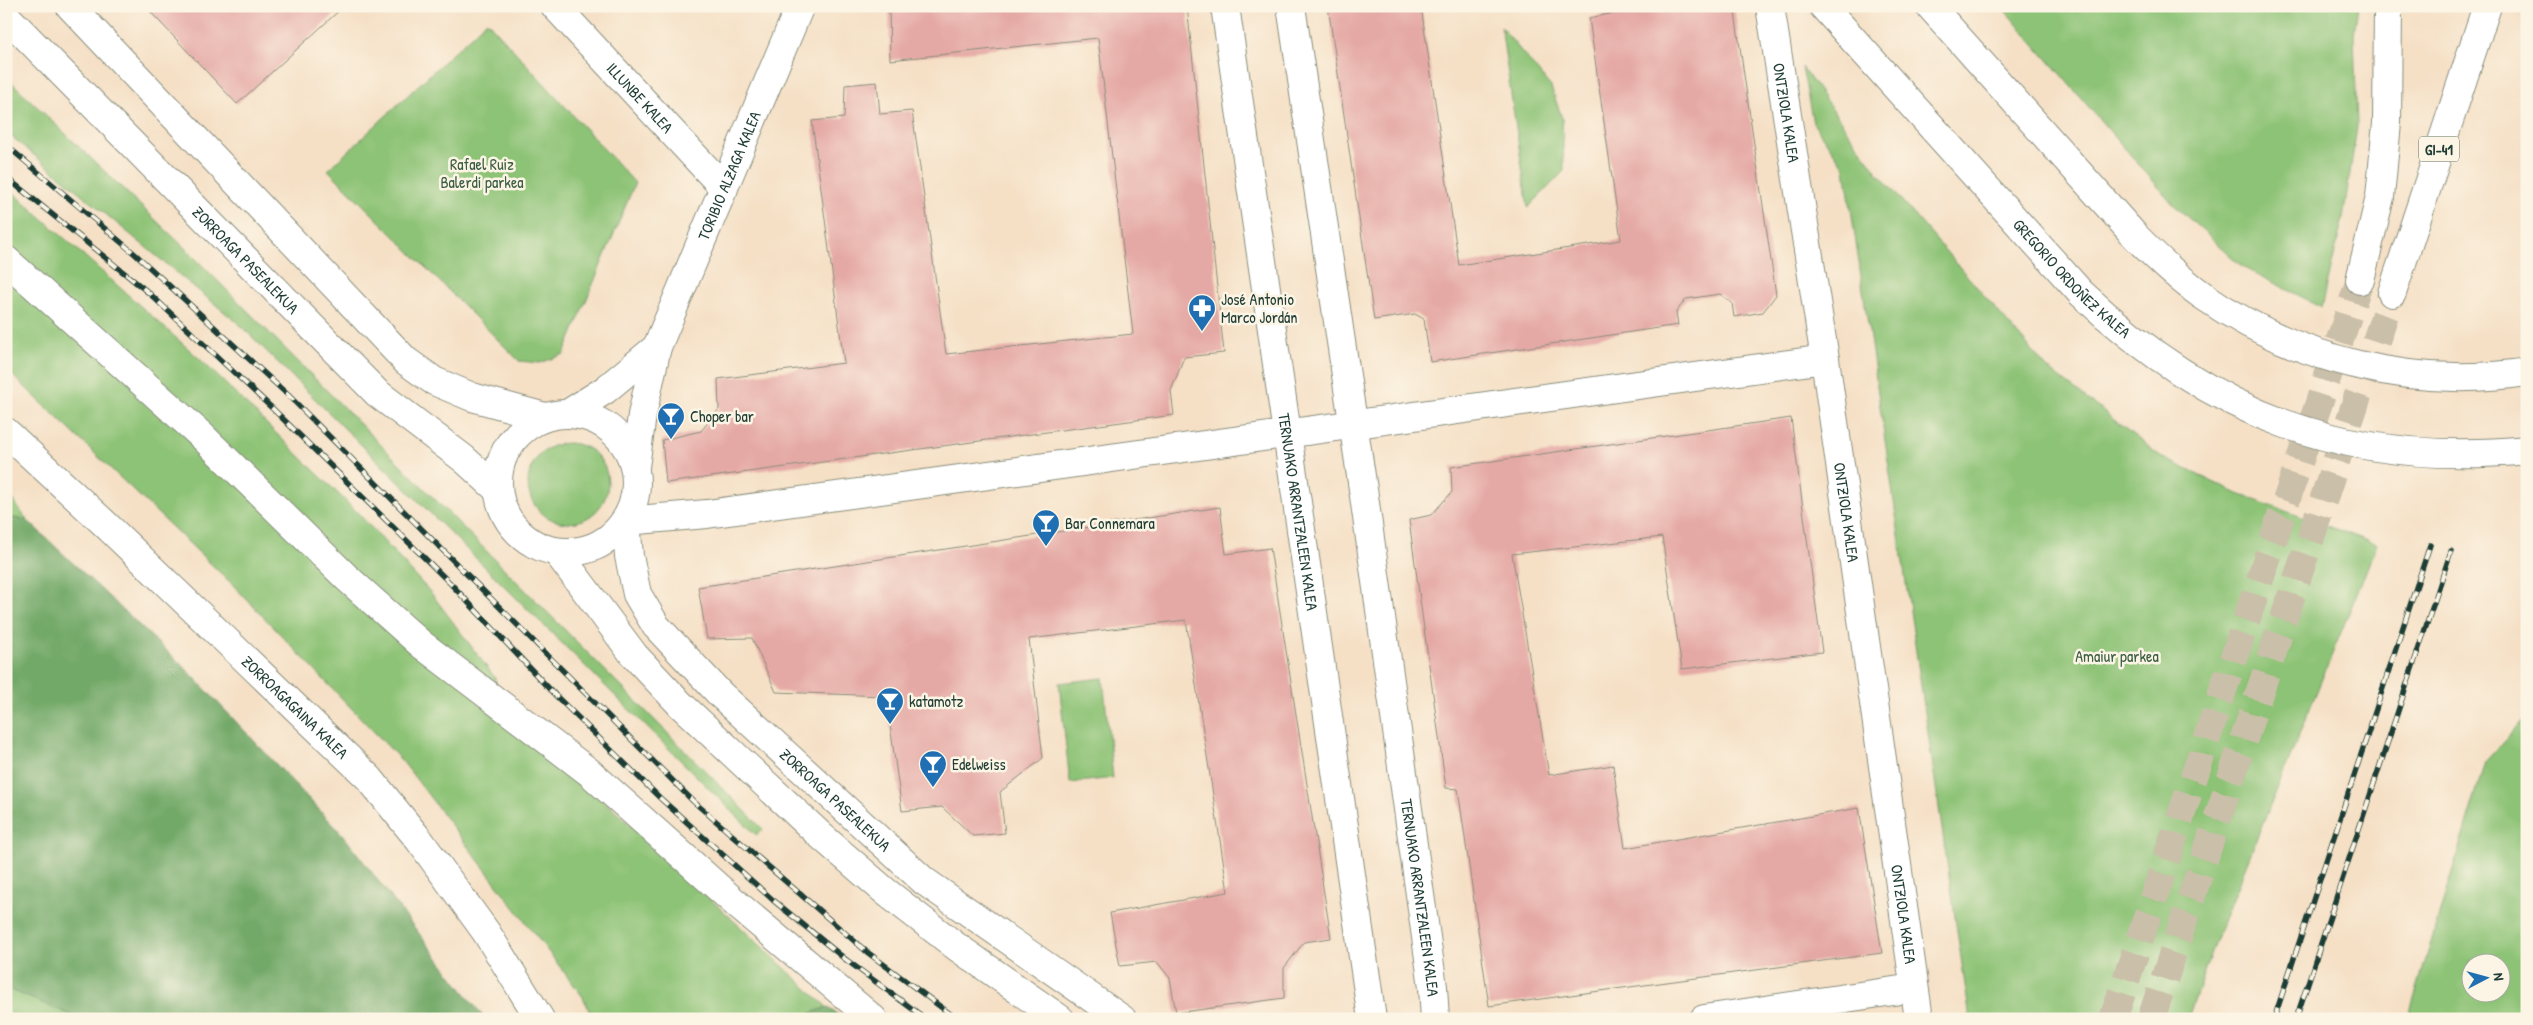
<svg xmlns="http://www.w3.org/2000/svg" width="2533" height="1025" font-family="'Patrick Hand',sans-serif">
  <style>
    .green { fill: #8dc376; stroke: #568055; fill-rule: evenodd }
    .forest { fill: #72a967; stroke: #48734e }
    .building { fill: #e5a9a5 }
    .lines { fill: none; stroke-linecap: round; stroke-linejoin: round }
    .major-tunnel { stroke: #cabfa9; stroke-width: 28; stroke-dasharray: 28 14; stroke-linecap: butt }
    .minor-casing { stroke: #8a8e7d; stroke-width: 30 }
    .major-casing { stroke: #8a8e7d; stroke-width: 30 }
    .minor { stroke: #fff; stroke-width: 28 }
    .major { stroke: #fff; stroke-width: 28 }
    .rail-casing { stroke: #1f3d34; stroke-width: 5.5 }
    .rail { stroke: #fcf5e5; stroke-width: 4; stroke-dasharray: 11; stroke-linecap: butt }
    .labels { text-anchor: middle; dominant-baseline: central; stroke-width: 5; stroke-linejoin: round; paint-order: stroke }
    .shield { fill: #fcf5e5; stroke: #617469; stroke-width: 1 }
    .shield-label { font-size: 15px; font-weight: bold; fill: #1f3d34 }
    .street-label { font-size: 16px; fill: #1f3d34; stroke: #fcf5e5 }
    .park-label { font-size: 16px; fill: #3a5e44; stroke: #fcf5e5 }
    .poi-label { font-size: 16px; fill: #1f3d34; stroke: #fcf5e5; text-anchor: start }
  </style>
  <rect width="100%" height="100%" fill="#fcf5e5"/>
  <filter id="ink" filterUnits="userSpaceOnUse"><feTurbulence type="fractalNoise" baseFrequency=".02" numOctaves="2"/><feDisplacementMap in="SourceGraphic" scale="10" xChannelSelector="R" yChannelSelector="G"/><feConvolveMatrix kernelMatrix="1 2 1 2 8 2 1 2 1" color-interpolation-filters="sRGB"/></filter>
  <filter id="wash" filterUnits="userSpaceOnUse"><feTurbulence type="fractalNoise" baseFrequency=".0096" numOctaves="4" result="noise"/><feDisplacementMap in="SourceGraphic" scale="20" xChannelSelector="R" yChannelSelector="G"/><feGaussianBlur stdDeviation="1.12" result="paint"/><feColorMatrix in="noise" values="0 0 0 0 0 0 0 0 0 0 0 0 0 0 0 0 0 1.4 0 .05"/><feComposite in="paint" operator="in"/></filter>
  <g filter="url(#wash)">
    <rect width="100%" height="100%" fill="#f5e0c6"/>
    <path class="green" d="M2001,6H2358L2354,35L2357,127L2343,218L2322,307L2244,268L2174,205Z
      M487,21L635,183L564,354L540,363L519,361L328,170Z
      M1501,27L1551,87L1562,118L1564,171L1528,208Z
      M1802,67L1877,172L2047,368L2163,458L2238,494L2377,544L2213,946L2188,1019H1970L1845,168L1813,123Z
      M6,77L187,250L763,829L756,835L239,324L6,132Z
      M6,186L202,361L358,513L431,593L495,678L503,724L587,785L827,1007L797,1019H593L583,997L403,762L232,584L6,369Z
      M528 483a40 40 0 1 1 80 0a40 40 0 1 1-80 0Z
      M6,490L27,520L6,517Z
      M1103,678L1113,778L1070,783L1059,683Z
      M2527,716V1019H2408L2485,762ZM2470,962H2500V992H2470Z
      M6,988L9,989L81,1019H6Z"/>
    <path class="forest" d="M6,517L27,520L189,672L343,835L485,1019H81L6,988Z
      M827,1007L844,1019H797Z"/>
    <g id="blocks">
      <path class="building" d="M145,6H344L237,104Z
        M889,6H1187L1224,353L1184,357L1171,391L1174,415L666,483L662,440L701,431L719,409L718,379L844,363L812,121L844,118L845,85L877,82L880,114L912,111L946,354L1133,334L1098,38L890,60Z
        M1328,6H1421L1459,265L1621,240L1589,18L1615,13L1621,6H1734L1776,295L1763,312L1734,317L1732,303L1720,294L1686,299L1676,312L1678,325L1430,362L1424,319L1415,314L1374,320Z
        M1791,418L1822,652L1682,669L1662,537L1512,554L1549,775L1613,765L1625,848L1859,808L1882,953L1489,1006L1458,789L1446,788L1409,520L1431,515L1452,492L1451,467Z
        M1220,507L1226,554L1270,548L1331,938L1304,942L1284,968V998L1176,1013L1170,978L1157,962L1120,966L1110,913L1228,892L1186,620L1029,639L1043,758L1000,792L1005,833L973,836L942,807L902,811L886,696L776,692L752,638L707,639L698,587Z"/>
    </g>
  </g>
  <g filter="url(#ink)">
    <use href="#blocks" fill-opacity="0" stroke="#8a8e7d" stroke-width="1"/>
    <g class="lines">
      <path class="major-tunnel" d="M2113,1019L2360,280
        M2151,1019L2392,293"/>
      <g class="minor-casing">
        <g id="minor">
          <path id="s1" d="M555,6L724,188"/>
          <path id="s2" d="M1225,6L1372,1019"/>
          <path id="s3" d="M1291,6L1364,496L1433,987L1435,1019"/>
          <path id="s4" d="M1770,6L1825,359L1919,1019"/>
          <path id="s5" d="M1823,6L2081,293C2211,415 2347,468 2527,450"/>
          <path d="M1930,6L2136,237C2157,258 2178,278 2202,295C2296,360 2413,390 2527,372"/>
          <path d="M6,260L202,436L347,578L421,644L589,772L740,907L873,1019"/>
          <path d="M569,413L605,390L657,347"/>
          <path id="s6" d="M6,432L104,523L369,778L420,841L486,932L540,1019"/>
          <path id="s7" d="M635,467L642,415L657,347L800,6"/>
          <path d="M626,521L707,514L1825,359"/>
          <path d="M1704,1019L1914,988"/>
        </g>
      </g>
      <g class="major-casing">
        <g id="major">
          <path d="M70,6L406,361L434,381L472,397L545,417"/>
          <path id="s8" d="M6,16L377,393L464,459L498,490"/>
          <path d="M2360,280L2380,197L2387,123L2388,6"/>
          <path d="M2392,293L2487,6"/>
          <circle cx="567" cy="483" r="69"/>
          <path id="s9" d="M626,521L629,556L637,594L656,626L721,695L924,881L1122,1019"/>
          <path d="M557,552L634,655L681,705L820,835L886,892L957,947L1060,1019"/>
        </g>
      </g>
      <use href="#minor" class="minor"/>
      <use href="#major" class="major"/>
      <g class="rail-casing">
        <path id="rail" d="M6,145L135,254L288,395L694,802L867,952L957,1019
          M6,177L149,293L273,409L452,585L556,696L660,798L773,900L845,959L926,1019
          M2274,1019L2430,545
          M2296,1019L2451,551"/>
      </g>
      <use href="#rail" class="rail"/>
    </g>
  </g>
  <defs>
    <g id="pharmacy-pin" transform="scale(1.4375)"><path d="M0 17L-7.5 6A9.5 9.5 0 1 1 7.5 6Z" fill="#1f6fb2" stroke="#fcf5e5"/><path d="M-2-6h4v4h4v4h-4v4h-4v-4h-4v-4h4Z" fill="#fff"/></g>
    <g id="bar-pin" transform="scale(1.4375)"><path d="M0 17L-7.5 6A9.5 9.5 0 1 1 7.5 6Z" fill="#1f6fb2" stroke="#fcf5e5"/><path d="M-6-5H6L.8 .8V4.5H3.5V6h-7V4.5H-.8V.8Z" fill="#fff"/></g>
  </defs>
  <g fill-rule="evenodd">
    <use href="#pharmacy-pin" x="1202" y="308"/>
    <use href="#bar-pin" x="671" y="416"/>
    <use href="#bar-pin" x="1046" y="523"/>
    <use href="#bar-pin" x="890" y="701"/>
    <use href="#bar-pin" x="933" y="764"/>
  </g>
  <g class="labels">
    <rect class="shield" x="2419" y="136.5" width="40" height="25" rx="4"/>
    <g class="shield-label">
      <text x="2439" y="149">GI-41</text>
    </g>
    <g class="street-label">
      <text stroke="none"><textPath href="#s1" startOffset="125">ILLUNBE KALEA</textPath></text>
      <text stroke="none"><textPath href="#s4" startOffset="108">ONTZIOLA KALEA</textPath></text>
      <text stroke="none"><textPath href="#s7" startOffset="308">TORIBIO ALZAGA KALEA</textPath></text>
      <text stroke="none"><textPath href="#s8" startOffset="342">ZORROAGA PASEALEKUA</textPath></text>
      <text stroke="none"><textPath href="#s5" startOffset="369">GREGORIO ORDOÑEZ KALEA</textPath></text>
      <text stroke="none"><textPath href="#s2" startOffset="511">TERNUAKO ARRANTZALEEN KALEA</textPath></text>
      <text stroke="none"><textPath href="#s4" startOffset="512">ONTZIOLA KALEA</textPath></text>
      <text stroke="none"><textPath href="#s6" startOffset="399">ZORROAGAGAINA KALEA</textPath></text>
      <text stroke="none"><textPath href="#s9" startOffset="361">ZORROAGA PASEALEKUA</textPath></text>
      <text stroke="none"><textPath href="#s3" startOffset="901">TERNUAKO ARRANTZALEEN KALEA</textPath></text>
      <text stroke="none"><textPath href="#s4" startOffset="918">ONTZIOLA KALEA</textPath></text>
    </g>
    <g class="park-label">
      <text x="482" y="164">Rafael Ruiz<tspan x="482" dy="18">Balerdi parkea</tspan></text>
      <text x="2117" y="656">Amaiur parkea</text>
    </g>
    <g class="poi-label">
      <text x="1221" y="299">José Antonio<tspan x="1221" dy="18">Marco Jordán</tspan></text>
      <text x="690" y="416">Choper bar</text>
      <text x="1065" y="523">Bar Connemara</text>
      <text x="909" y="701">katamotz</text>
      <text x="952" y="764">Edelweiss</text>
    </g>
  </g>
  <rect width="2533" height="1025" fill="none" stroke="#fcf5e5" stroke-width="25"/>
  <g transform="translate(2486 978) rotate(84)"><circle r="24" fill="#fcf5e5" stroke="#a4ab9e"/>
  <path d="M0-4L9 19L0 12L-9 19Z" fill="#1f6fb2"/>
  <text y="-8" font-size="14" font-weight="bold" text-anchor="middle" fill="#1f3d34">N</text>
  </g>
</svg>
